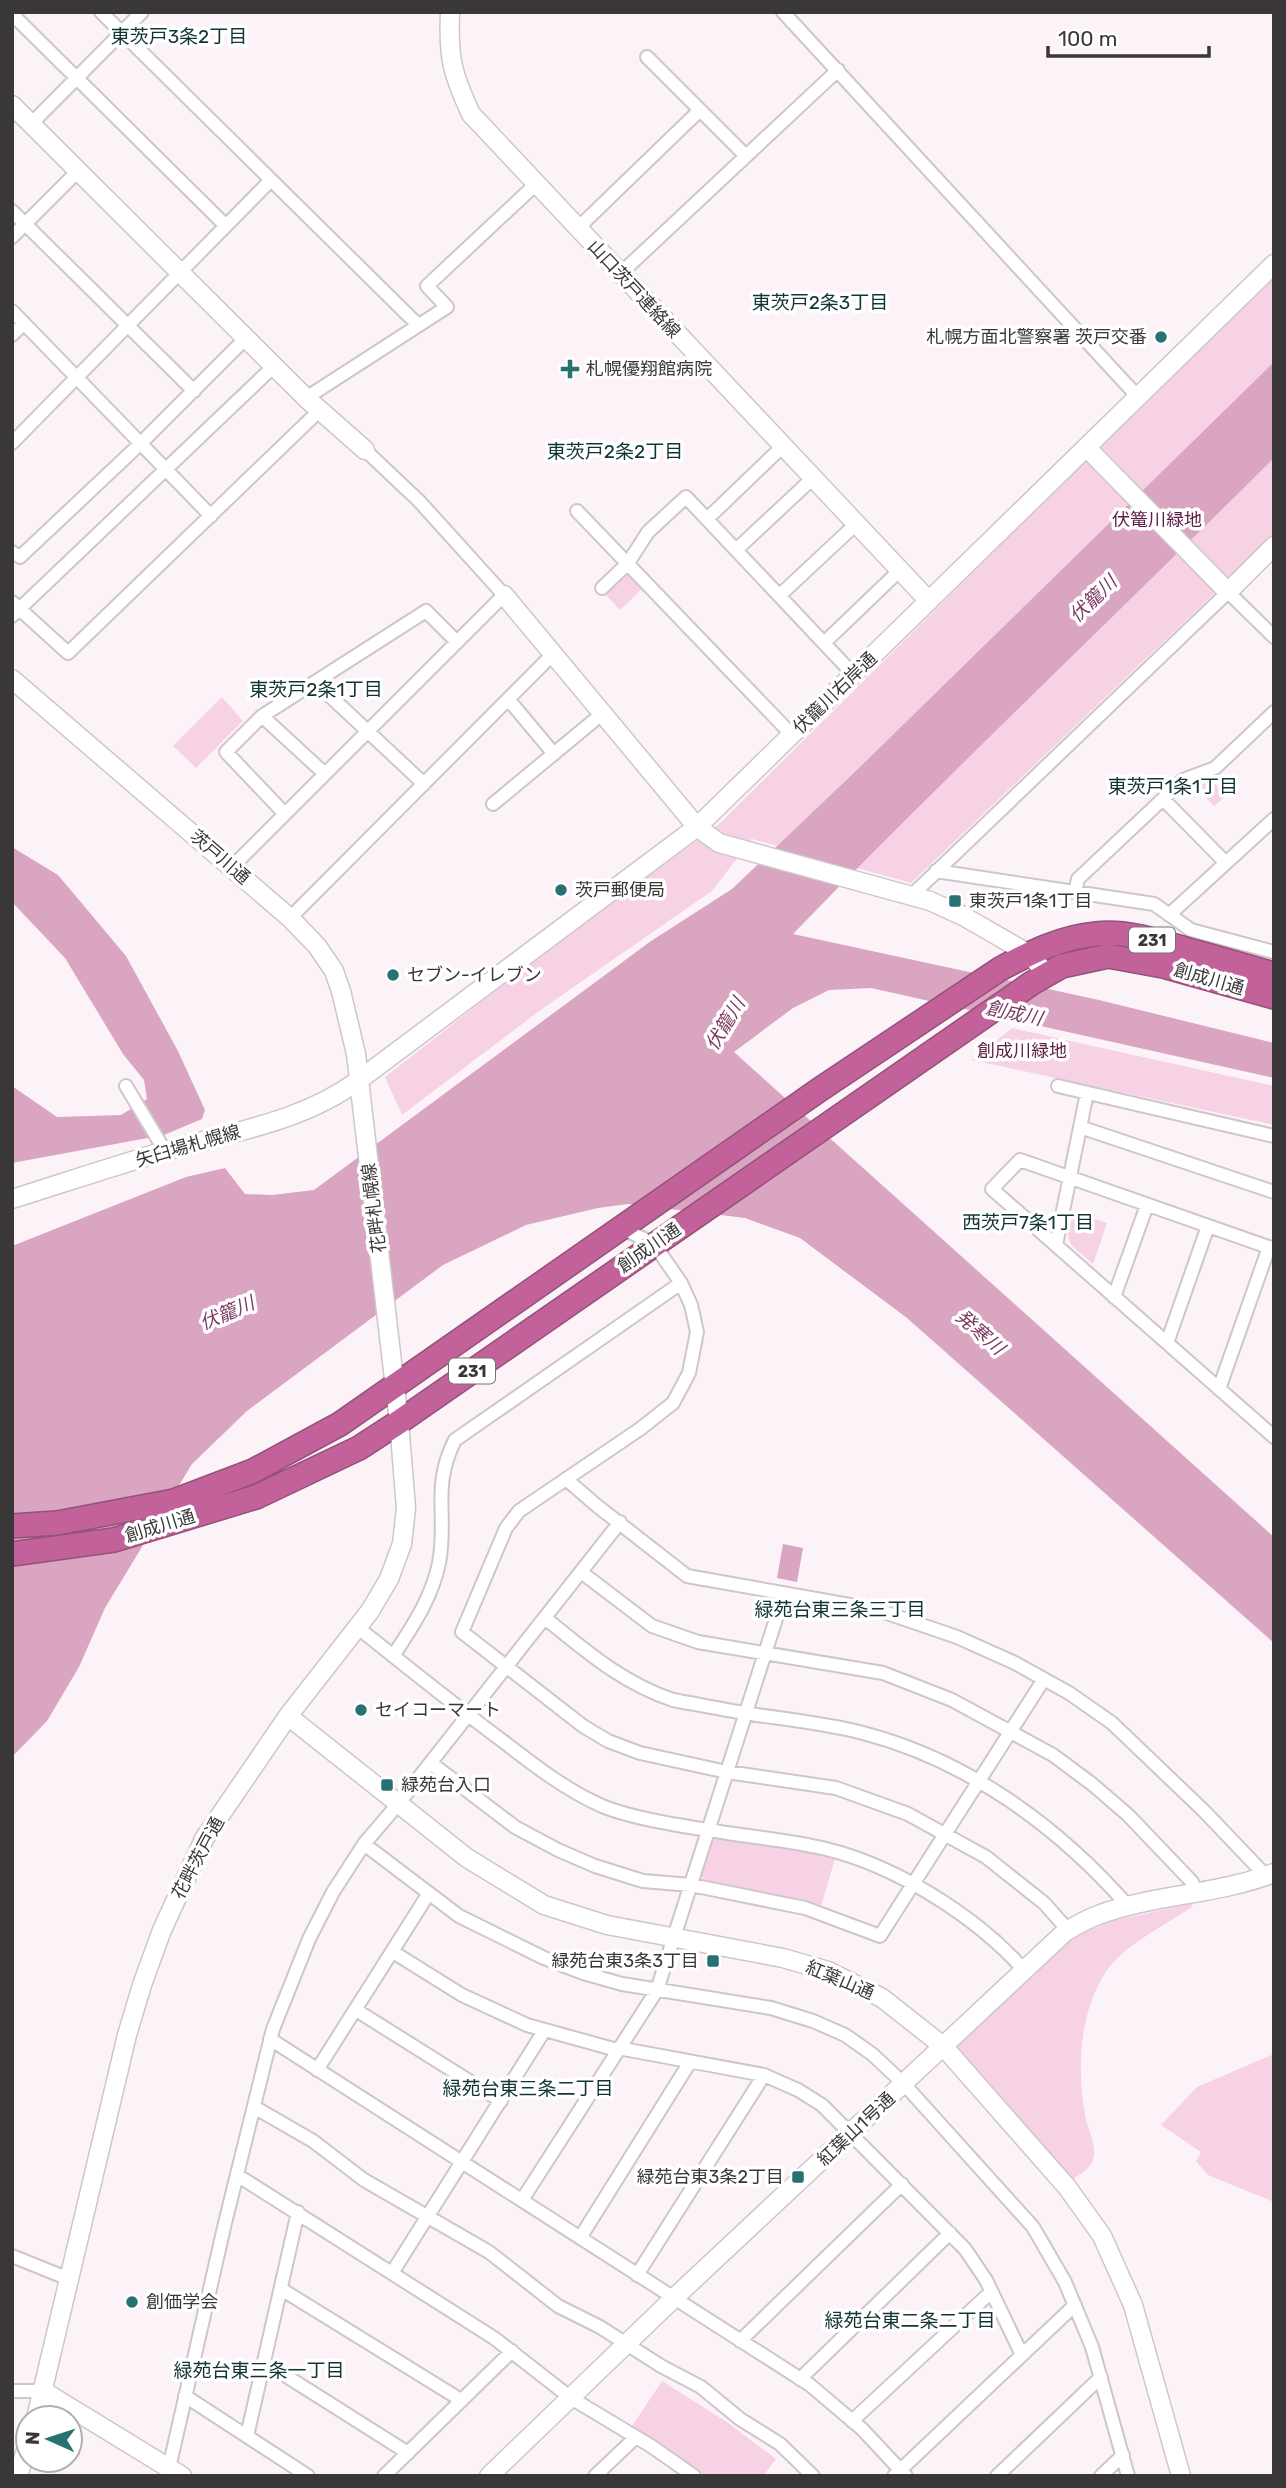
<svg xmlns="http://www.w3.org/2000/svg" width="1286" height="2488" font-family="Rubik,'Noto Sans JP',sans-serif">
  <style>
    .green { fill: #f7d2e5 }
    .water { fill: #daa5c1 }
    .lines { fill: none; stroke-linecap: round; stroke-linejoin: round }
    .street-casing { stroke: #cec6ca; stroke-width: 16 }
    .secondary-casing { stroke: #cec6ca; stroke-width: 21 }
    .highway-casing { stroke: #935278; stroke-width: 26 }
    .street { stroke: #fff; stroke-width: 12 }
    .secondary { stroke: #fff; stroke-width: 18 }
    .highway { stroke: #c3619b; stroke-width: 23 }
    .poi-dot { fill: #277172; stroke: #fff; stroke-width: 2.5 }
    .labels { text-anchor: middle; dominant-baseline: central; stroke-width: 7; stroke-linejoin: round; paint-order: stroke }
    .shield { fill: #fff; stroke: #757374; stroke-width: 2 }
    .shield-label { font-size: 16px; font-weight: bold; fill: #3a3738 }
    .street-label { font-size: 18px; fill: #3a3738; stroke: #fff }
    .poi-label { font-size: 18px; fill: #3a3738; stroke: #fff; text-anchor: start }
    .park-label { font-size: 18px; fill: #5d1f46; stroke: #fff }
    .neighbourhood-label { font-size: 19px; fill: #113434; stroke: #fff }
    .water-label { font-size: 19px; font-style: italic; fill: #7d3c63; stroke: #fff }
  </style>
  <rect width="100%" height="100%" fill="#fcf3f8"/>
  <path class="green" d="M1274,275V536L911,883L752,839L712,891L542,1009L402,1115L385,1077L531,963L718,825Z
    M625,575H630L643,588L620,610L605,594Z
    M222,697L243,721L196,768L173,746Z
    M1209,777L1226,796L1214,806L1195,787Z
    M1012,1028L1274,1086V1125L972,1060Z
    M1072,1211L1107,1223L1093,1264C1068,1242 1064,1245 1072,1211Z
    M718,1836L815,1853L835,1859L821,1906L784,1896L704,1881L701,1874L712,1839Z
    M1193,1903L1192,1907C1164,1926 1120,1947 1104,1975C1079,2016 1077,2069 1085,2115C1087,2128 1096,2143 1094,2156C1092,2168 1082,2173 1073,2179L954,2048L1065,1944L1087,1931L1112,1921Z
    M1274,2054V2202L1208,2175L1196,2161L1201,2152L1161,2125L1197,2087Z
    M662,2381L727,2422L776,2459L763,2476H706L632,2426Z"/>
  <path class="water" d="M1274,362V458C1114,617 950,772 793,934L1099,1000L1274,1043V1078L871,988L829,990L793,1008L734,1052L1274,1537V1643L907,1318L800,1238L745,1218L628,1204L598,1208L526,1225L443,1265L247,1411L192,1464L105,1608L79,1667L47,1721L12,1757V1246L186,1177L225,1168L245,1194L272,1195L314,1190L651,941L732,889L859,768Z
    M12,847L58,875L126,956L178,1051L205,1110L202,1119L164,1135L12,1163V1086L57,1117L121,1115L147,1099L144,1080L123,1054L65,958L12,902Z
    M783,1544L803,1548L797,1582L777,1578Z"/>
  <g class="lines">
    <g class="street-casing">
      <path id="street" d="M101,12L418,325
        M783,12L1138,397
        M12,14L225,225
        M647,57L745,155
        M31,124L142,12
        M12,211L194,391
        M577,229L700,110
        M12,237L78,171
        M620,274L838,70
        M12,311L211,516
        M12,335L24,323
        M306,398L447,307L427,286L535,185
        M12,443L271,180
        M577,511L792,735
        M707,519L783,446
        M736,550L813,478
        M12,552L20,557L141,443L246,338
        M602,588L628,563L648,532L686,497L854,675
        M779,596L856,524
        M12,602L68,653L321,409
        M12,616L274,366
        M824,643L900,570
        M315,682L424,784
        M508,699L554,754
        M262,716L325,774
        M1163,799L1226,863
        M493,804L603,713
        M285,814L226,752L262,716L426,611L457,642
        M232,867L504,595L419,501L365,450
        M936,871L1154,904L1191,930L1274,952
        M1075,892L1078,879L1183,780L1215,768L1274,712
        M912,895L1228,592L1274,637
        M1169,915L1274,819
        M290,918L554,653
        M126,1086L165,1151
        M1058,1086L1274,1136
        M1080,1127L1274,1192
        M622,1228L654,1244L681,1283L691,1305L697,1332L689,1373L673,1403L640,1429L519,1511L506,1528L462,1632L583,1726L608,1741L640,1753L727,1772L836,1788L908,1814L986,1857L1044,1903L1068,1930
        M1056,1245L1087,1093
        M1274,1249L1020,1160L992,1189L1274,1437
        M1114,1297L1147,1205
        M1167,1343L1208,1226
        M1219,1389L1269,1247
        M566,1479L596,1505L687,1576L878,1610L957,1637L1015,1663L1069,1693L1112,1723L1204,1811L1266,1876
        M581,1572L652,1626L698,1642L883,1673L952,1700L1053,1755L1092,1784L1128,1815L1192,1882L1196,1893
        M545,1618C586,1651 622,1683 673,1700C701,1705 729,1711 757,1715C793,1720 828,1724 863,1733C967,1760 1058,1826 1128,1906
        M357,1627C406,1666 454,1705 504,1742C535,1766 566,1790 602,1806C636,1820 690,1827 727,1833C760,1838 794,1841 826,1849C896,1866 976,1916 1024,1970
        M393,1656C412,1627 432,1598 439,1563C448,1516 431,1487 455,1440L681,1283
        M431,1763L515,1827L558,1850L595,1866L643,1881L691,1885L805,1908L880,1936L1044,1679
        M364,1844L459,1916L544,1958L583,1973L622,1984L771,2008L813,2021L845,2035L872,2054L904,2084L1033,2227L1065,2282L1092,2347L1128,2476
        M393,1952L462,1995L527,2025L617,2050
        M356,2010L501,2101
        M270,2039L810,2385L862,2429L906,2476
        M618,2048L764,2075L798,2090L822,2105L965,2249L986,2280L1022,2355
        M317,2070L429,1893
        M254,2107L313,2141L364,2180L489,2252L558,2306L600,2327L661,2366L701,2387L740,2419L780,2444L813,2476
        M237,2175L494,2338L571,2398L651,2446L694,2476
        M522,2200L657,1990L784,1594
        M580,2238L690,2062
        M12,2256L69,2279
        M392,2273L544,2031
        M637,2275L764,2075
        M281,2289L461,2400
        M740,2341L902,2184
        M264,2362L408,2453
        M800,2379L950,2233
        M12,2391H43
        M185,2396L308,2476
        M852,2421L991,2292
        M247,2436L298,2212
        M169,2468L225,2223L273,2029L309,1939L333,1892L364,1844L398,1804L620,1522
        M384,2476L512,2351
        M595,2476L636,2437
        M894,2476L1075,2305
        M997,2476L1101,2377
        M1101,2476L1123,2455"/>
    </g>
    <g class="secondary-casing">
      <path id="secondary" d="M450,12C448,58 452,73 471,114L929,601
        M12,105L306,398L365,450
        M1087,448L1228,592L1274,546
        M504,595L697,827L719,843L930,901L963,916L1029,954L1047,974
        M12,679L290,918L317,946L334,971L341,991L356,1054L399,1422L406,1508L402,1544L389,1579L370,1611L288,1716L204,1839L162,1930L142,1985L127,2035L36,2418
        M12,1199C63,1183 114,1166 165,1151C232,1132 302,1122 359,1080L697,827L1274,264
        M288,1716L467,1858L544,1905L607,1925L783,1958L828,1971L882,1998L943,2046L1067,2187L1102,2236L1133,2305L1181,2476
        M43,2391L182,2476
        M18,2476L28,2444
        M489,2476L674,2298L1065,1932C1075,1926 1087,1919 1098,1915C1155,1894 1217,1895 1274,1873"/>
    </g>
    <g class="highway-casing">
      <path id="highway" d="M12,1526L57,1523L174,1501L253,1471L340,1424L819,1090L1000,969C1030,953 1061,937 1096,934C1129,930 1164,943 1196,952C1222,959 1248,967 1274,974
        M12,1554L114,1540L256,1497L359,1448L399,1422L1032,983L1062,966L1108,956L1163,966L1274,997"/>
    </g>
    <use href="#street" class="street"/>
    <use href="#secondary" class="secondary"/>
    <use href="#highway" class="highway"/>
  </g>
  <g class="poi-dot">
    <circle cx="1161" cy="337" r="7"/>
    <path d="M566.5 358.5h7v7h7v7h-7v7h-7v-7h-7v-7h7z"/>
    <circle cx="561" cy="890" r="7"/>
    <rect x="948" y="894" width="14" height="14" rx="3.5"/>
    <circle cx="393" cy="975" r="7"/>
    <circle cx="361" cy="1710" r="7"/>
    <rect x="380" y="1778" width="14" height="14" rx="3.5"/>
    <rect x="706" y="1954" width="14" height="14" rx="3.5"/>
    <rect x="791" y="2170" width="14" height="14" rx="3.5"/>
    <circle cx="132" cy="2302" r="7"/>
  </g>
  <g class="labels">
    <g class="shield">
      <rect x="1129" y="927.5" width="46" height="25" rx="5"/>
      <rect x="449" y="1358.5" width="46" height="25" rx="5"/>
    </g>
    <g class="shield-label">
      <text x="1152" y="940">231</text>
      <text x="472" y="1371">231</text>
    </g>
    <g class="street-label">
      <text transform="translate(634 289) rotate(47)">山口茨戸連絡線</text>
      <text transform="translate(835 693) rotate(-44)">伏籠川右岸通</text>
      <text transform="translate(220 857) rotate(41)">茨戸川通</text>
      <text transform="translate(1209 979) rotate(16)">創成川通</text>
      <text transform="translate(188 1146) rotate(-16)">矢臼場札幌線</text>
      <text transform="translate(374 1208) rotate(-97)">花畔札幌線</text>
      <text transform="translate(649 1248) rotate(-35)">創成川通</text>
      <text transform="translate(160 1526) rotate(-17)">創成川通</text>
      <text transform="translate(198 1858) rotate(-62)">花畔茨戸通</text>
      <text transform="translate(840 1980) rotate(23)">紅葉山通</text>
      <text transform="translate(856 2129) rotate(-43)">紅葉山1号通</text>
    </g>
    <g class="poi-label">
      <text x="1147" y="337" text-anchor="end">札幌方面北警察署 茨戸交番</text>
      <text x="586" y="369">札幌優翔館病院</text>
      <text x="575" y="890">茨戸郵便局</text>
      <text x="969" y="901">東茨戸1条1丁目</text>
      <text x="407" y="975">セブン-イレブン</text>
      <text x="375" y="1710">セイコーマート</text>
      <text x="401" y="1785">緑苑台入口</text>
      <text x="699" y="1961" text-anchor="end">緑苑台東3条3丁目</text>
      <text x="784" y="2177" text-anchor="end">緑苑台東3条2丁目</text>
      <text x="146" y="2302">創価学会</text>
    </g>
    <g class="park-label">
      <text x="1157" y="520">伏篭川緑地</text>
      <text x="1022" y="1051">創成川緑地</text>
    </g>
    <g class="neighbourhood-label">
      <text x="179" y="36">東茨戸3条2丁目</text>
      <text x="820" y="302">東茨戸2条3丁目</text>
      <text x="615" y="451">東茨戸2条2丁目</text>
      <text x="316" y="689">東茨戸2条1丁目</text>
      <text x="1173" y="786">東茨戸1条1丁目</text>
      <text x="1028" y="1222">西茨戸7条1丁目</text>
      <text x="840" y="1609">緑苑台東三条三丁目</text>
      <text x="528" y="2088">緑苑台東三条二丁目</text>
      <text x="910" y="2320">緑苑台東二条二丁目</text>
      <text x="259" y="2370">緑苑台東三条一丁目</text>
    </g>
    <g class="water-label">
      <text transform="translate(1093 599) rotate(-44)">伏籠川</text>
      <text transform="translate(1014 1013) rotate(12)">創成川</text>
      <text transform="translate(725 1024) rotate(-59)">伏籠川</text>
      <text transform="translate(227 1313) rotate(-23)">伏籠川</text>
      <text transform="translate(980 1332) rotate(41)">発寒川</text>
    </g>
  </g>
  <rect width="1286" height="2488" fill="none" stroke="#3a3738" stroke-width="28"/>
  <g transform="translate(49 2439) rotate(273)"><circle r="33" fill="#ffffff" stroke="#b0afaf" stroke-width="2"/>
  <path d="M0-5L12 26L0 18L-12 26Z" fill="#277172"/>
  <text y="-10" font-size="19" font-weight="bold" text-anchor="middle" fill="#3a3738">N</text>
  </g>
  <path d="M1048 46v10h161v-10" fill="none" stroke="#3a3738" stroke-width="3.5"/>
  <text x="1058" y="46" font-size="21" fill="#3a3738" stroke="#ffffff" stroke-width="5" paint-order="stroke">100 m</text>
</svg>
